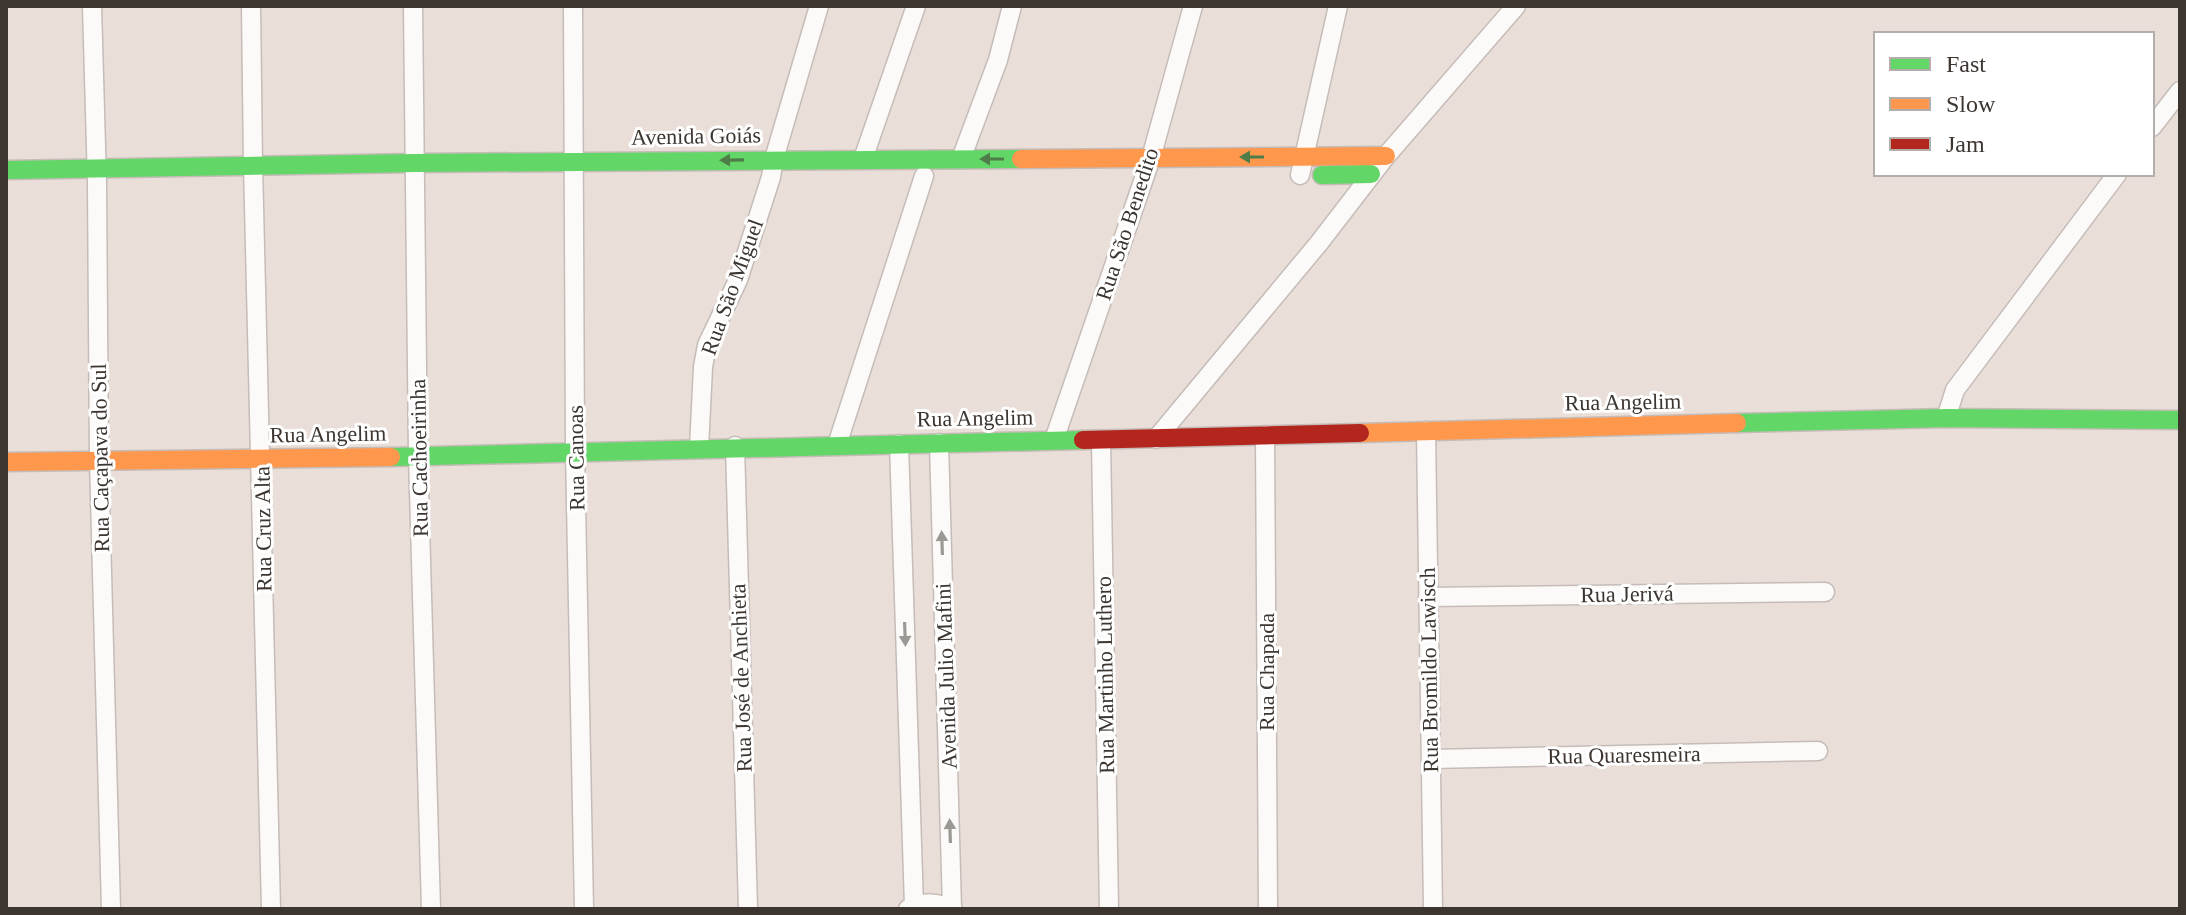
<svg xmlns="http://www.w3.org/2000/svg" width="2186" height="915" font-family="'Times New Roman',serif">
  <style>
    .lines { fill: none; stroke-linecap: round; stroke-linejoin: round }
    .street-casing { stroke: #c5bcb8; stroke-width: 21 }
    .fast-casing { stroke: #c5bcb8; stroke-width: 21 }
    .slow-casing { stroke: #c5bcb8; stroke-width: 21 }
    .jam-casing { stroke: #c5bcb8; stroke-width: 21 }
    .street { stroke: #fcfaf9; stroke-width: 18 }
    .fast { stroke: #63d668; stroke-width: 18 }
    .slow { stroke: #ff974d; stroke-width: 18 }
    .jam { stroke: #b3261e; stroke-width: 18 }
    .oneway { fill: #4e7d49 }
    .oneway2 { fill: #9c9894 }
    .labels { text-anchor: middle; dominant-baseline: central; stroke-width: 6; stroke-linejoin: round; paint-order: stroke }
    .street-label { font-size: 22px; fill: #3d3530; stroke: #fff }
  </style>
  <rect width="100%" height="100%" fill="#eaded8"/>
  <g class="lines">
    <g class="street-casing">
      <path id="street" d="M92,6L97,182L99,460L111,909
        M251,6L253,165L271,909
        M413,6L418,456L431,909
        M573,6L575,452L584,909
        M2152,127L2180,91
        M863,159L916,6
        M961,159L998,60L1012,6
        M1300,175L1338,6
        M1946,418L1955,390L2117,174
        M1426,431L1433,909
        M1265,435L1268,909
        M1156,439L1319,243L1386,156L1516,6
        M1054,440L1151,158L1193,6
        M1101,440L1109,909
        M939,443L952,909
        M899,444L914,906
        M837,445L924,176
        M735,446L748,909
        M699,448L703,367L707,345L738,280L771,177L774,159L819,6
        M1428,597L1825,592
        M1431,759L1818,751
        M908,909C924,901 937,902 953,909"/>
    </g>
    <g class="fast-casing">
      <path id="fast" d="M6,170L415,163L1021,159
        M1322,175L1371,174
        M1737,423L1946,418L2180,420
        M391,457L1083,440"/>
    </g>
    <g class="slow-casing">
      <path id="slow" d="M1021,159L1386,156
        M1360,433L1737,423
        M6,462L391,457"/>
    </g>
    <g class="jam-casing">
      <path id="jam" d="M1083,440L1360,433"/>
    </g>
    <use href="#street" class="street"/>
    <use href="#fast" class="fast"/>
    <use href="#slow" class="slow"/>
    <use href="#jam" class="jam"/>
  </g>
  <defs><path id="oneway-solid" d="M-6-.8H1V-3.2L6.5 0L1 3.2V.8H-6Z" transform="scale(2)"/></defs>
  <g class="oneway">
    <use href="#oneway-solid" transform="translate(1252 157) rotate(180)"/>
    <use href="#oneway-solid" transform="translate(992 159) rotate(180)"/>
    <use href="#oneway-solid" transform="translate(732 160) rotate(179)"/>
  </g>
  <g class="oneway2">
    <use href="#oneway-solid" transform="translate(942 543) rotate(-92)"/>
    <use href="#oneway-solid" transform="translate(905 634) rotate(88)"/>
    <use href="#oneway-solid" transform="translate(950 831) rotate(-92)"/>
  </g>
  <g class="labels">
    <g class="street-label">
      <text transform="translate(696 136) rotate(-1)">Avenida Goiás</text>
      <text transform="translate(1127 224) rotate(-72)">Rua São Benedito</text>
      <text transform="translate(732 287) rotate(-70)">Rua São Miguel</text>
      <text transform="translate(1623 402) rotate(-1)">Rua Angelim</text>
      <text transform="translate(975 418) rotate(-1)">Rua Angelim</text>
      <text transform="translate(328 434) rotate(-1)">Rua Angelim</text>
      <text transform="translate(100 458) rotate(-91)">Rua Caçapava do Sul</text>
      <text transform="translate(419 458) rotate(-91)">Rua Cachoeirinha</text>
      <text transform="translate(576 458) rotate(-91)">Rua Canoas</text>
      <text transform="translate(263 529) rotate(-91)">Rua Cruz Alta</text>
      <text transform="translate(1627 594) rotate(-1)">Rua Jerivá</text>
      <text transform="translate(1429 670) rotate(-91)">Rua Bromildo Lawisch</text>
      <text transform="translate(1266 672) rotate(-90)">Rua Chapada</text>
      <text transform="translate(1105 675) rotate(-91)">Rua Martinho Luthero</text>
      <text transform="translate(946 676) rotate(-92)">Avenida Julio Mafini</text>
      <text transform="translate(741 678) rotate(-92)">Rua José de Anchieta</text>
      <text transform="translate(1624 755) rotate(-1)">Rua Quaresmeira</text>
    </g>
  </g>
  <rect width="2186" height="915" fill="none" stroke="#3d3530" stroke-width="16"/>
  <rect x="1874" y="32" width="280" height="144" fill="#ffffff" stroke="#b1aeac" stroke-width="2"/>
  <rect x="1890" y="58" width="40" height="12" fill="#63d668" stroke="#b1aeac" stroke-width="2"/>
  <text x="1946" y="72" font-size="24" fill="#3d3530">Fast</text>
  <rect x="1890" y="98" width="40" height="12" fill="#ff974d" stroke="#b1aeac" stroke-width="2"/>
  <text x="1946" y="112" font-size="24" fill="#3d3530">Slow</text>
  <rect x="1890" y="138" width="40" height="12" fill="#b3261e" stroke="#b1aeac" stroke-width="2"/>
  <text x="1946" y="152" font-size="24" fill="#3d3530">Jam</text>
</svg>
